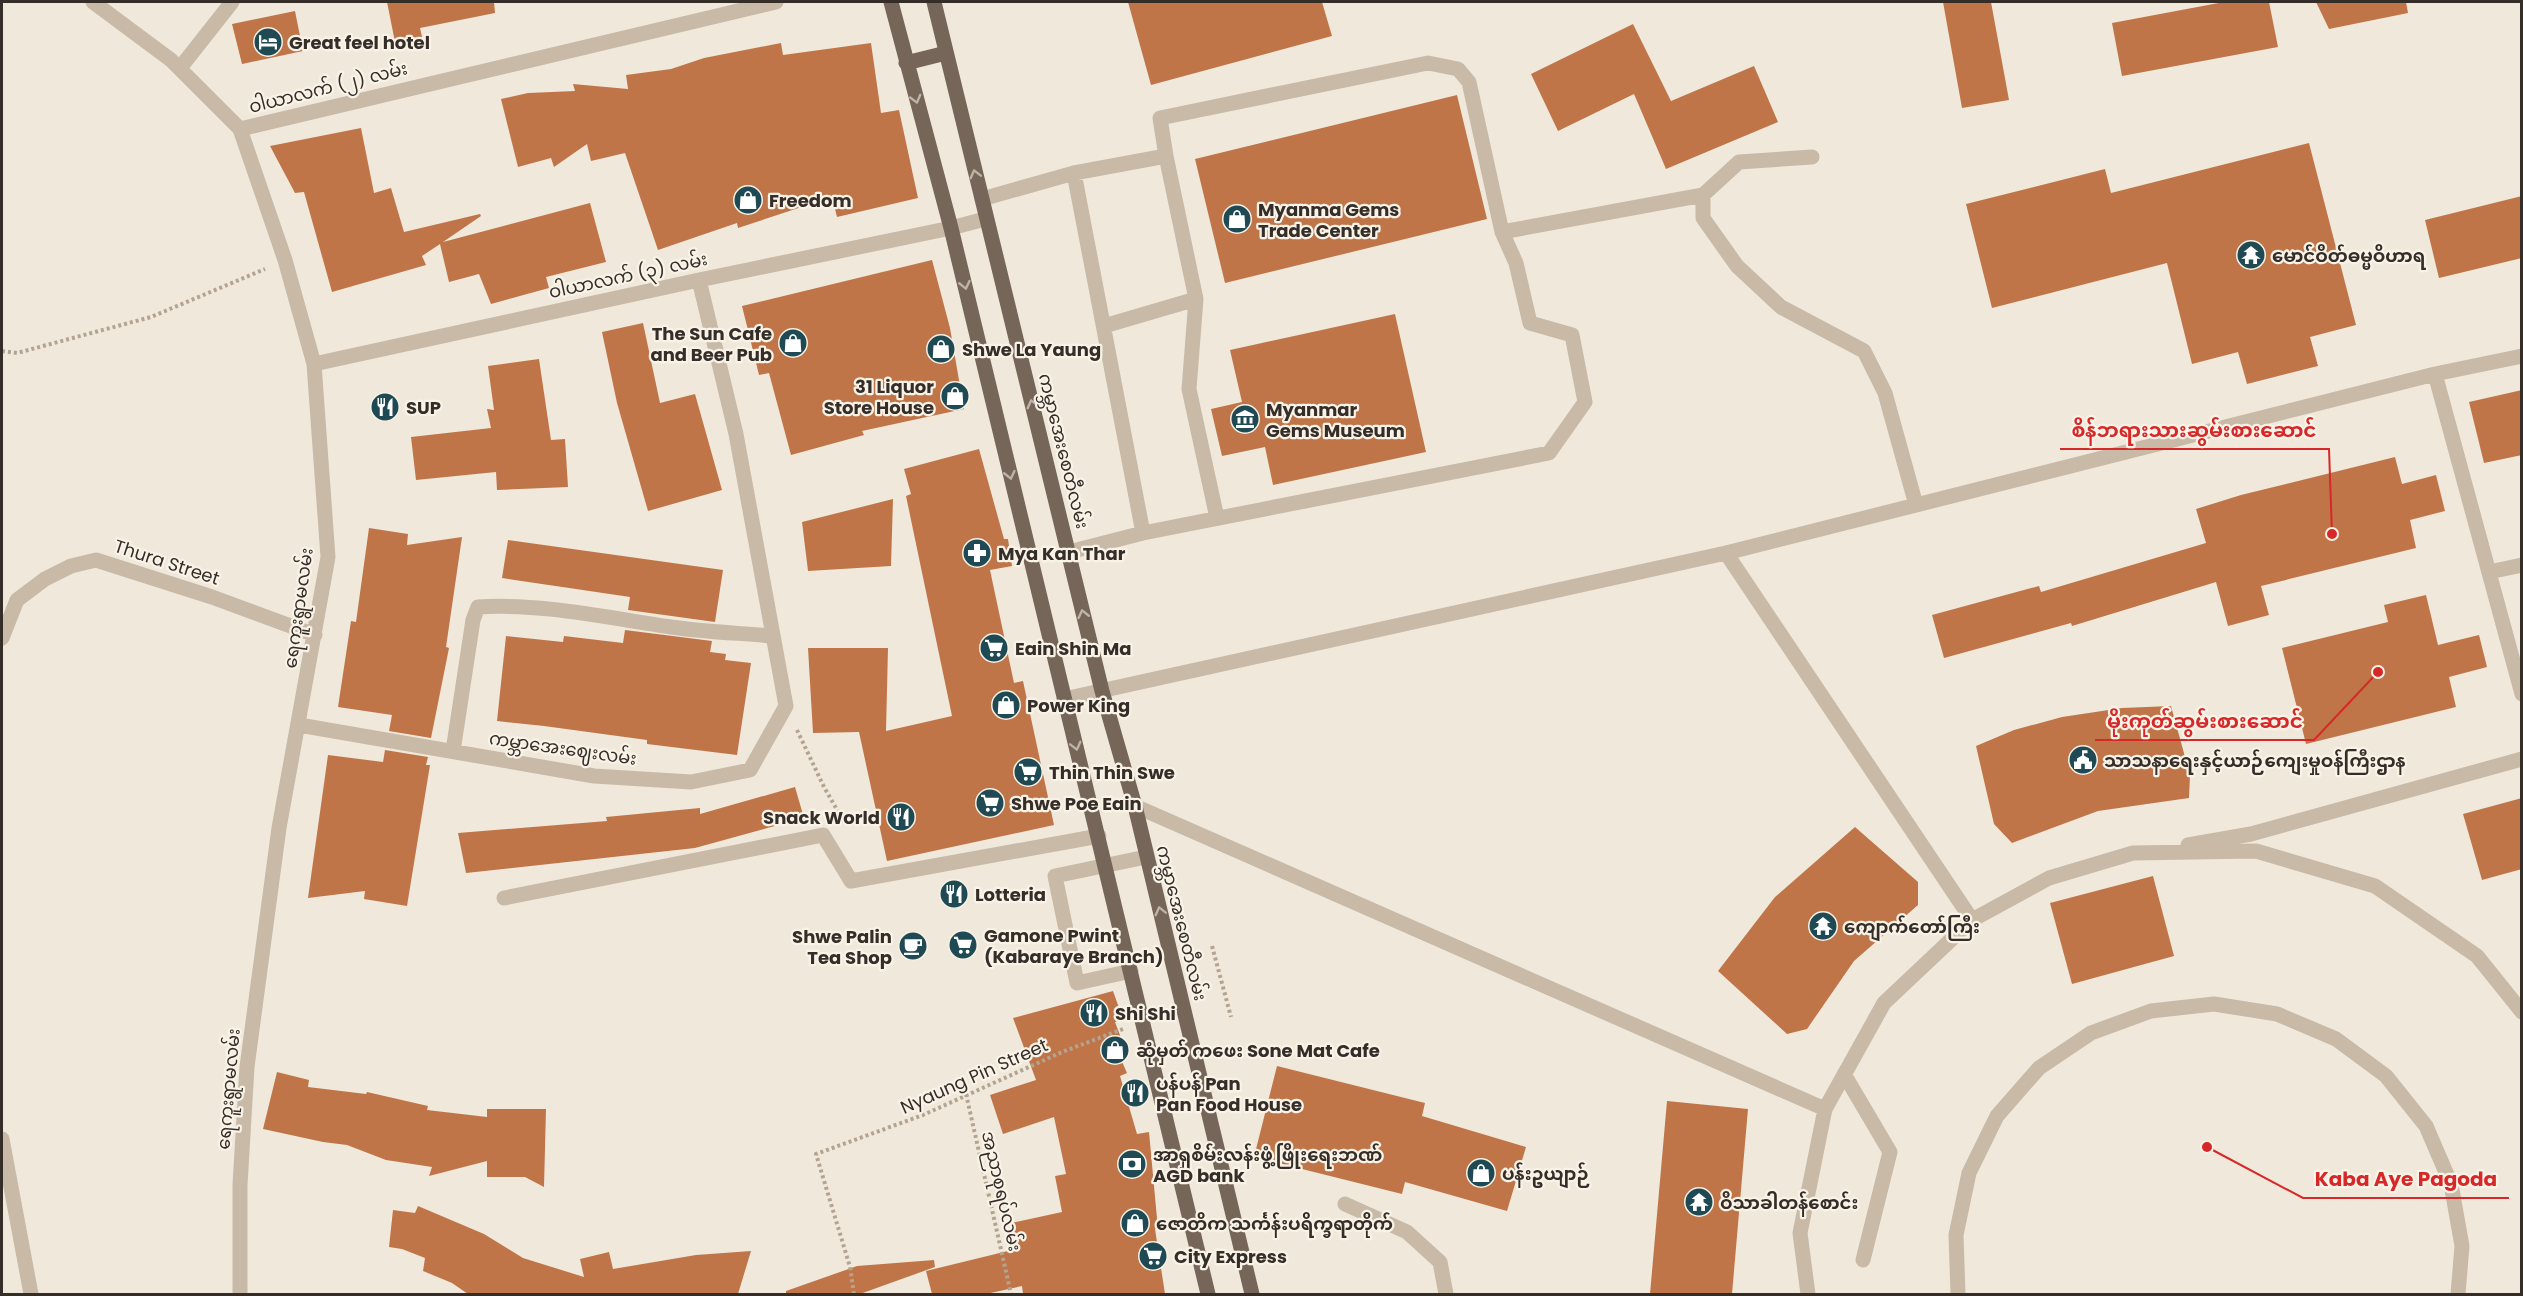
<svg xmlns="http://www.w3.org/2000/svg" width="2523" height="1296" font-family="Poppins,'Noto Sans Myanmar',sans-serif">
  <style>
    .building { fill: #c07549 }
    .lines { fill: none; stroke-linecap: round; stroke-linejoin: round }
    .path { stroke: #b3a492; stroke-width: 4; stroke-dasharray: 3 3; stroke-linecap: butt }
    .minor { stroke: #c8baa7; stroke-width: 15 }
    .major { stroke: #766659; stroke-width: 15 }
    .oneway { stroke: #beb3a7 }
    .labels { text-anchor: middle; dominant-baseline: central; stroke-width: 4.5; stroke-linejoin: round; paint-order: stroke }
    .poi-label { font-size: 18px; font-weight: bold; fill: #352d28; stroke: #f8f2e7; text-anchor: start }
    .street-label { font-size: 18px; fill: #352d28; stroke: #f8f2e7 }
    .leader { fill: none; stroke: #d62828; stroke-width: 2 }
    .callout-dot { fill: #d62828; stroke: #f8f2e7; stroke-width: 2 }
    .callout-label { font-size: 20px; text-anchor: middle; font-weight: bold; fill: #d62828; stroke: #f8f2e7; stroke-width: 4.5; stroke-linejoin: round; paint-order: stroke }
  </style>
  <rect width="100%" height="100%" fill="#f0e9db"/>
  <path class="building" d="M387,2H494L495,13L420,28L422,37L395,42Z
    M1128,2H1322L1332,36L1151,85Z
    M1943,2H1991L2009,100L1962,108Z
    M2224,2H2269L2278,47L2122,76L2112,23Z
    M2316,2H2406L2408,13L2329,29Z
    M295,11L303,51L242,64L232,24Z
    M1633,24L1671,101L1754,66L1778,122L1666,169L1634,94L1558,131L1531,74Z
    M781,43L783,55L871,43L881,113L899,110L918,198L837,217L832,197L738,228L737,223L658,250L625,153L591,161L587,144L554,167L551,158L518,167L501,99L528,93L575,91L573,84L628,89L626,75L671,69L704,58Z
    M1457,95L1487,219L1225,283L1195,159Z
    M361,128L374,193L391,188L404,232L480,214L481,216L443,242L590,203L606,262L546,277L549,288L491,304L479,274L449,282L440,244L422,256L426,265L332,292L304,192L295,193L270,146Z
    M2309,143L2356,325L2310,337L2318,366L2247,384L2238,352L2192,364L2167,263L1992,308L1966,204L2105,169L2111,193Z
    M2522,196V258L2439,278L2425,220Z
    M932,260L950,328L964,409L862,431L864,435L791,455L769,373L759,375L742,306Z
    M1395,314L1426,452L1273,485L1265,447L1222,456L1211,409L1242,402L1230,350Z
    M643,323L660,403L695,394L722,490L648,511L617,403L602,332Z
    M539,359L551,440L565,439L568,487L497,490L496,472L416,480L411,437L491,428L487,409L494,410L488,366Z
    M2522,390V455L2484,463L2469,402Z
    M979,449L1004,539H1008L1012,566L990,570L1014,683L1023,681L1054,825L887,861L859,732L813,733L808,648H888L886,731L952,716L906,496L911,494L904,469Z
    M2395,457L2402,484L2436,475L2445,511L2410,520L2416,548L2261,586L2269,615L2228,626L2216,582L2072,626L2071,623L1944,658L1932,615L2039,586L2041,592L2206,543L2196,509L2241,495Z
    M893,499L891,566L808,571L802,522Z
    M369,528L408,534L407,545L462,537L446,647L449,648L431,738L389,731L392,715L338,707L351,621L356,622Z
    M508,540L723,570L715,622L628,610L630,597L502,578Z
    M2426,595L2438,645L2479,635L2487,667L2449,677L2456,707L2306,744L2282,648L2388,622L2384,605Z
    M625,630L712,641L710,652L726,654L725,660L751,663L737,755L647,744V740L544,726L497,721L506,636L563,642L564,636L623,643Z
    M2171,706L2190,775L2189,798L2098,811L2012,843L1994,824L1976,746L2014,730L2062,717L2122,708Z
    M385,750L428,757L426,765H430L407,906L364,899L365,891L308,898L328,755L383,762Z
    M795,787L804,818L695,848L466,873L458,833L607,821L606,817L700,808V814Z
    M2522,798V869L2482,880L2463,814Z
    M1855,827L1918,882V905L1854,961L1807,1029L1787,1034L1718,971L1775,897Z
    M2153,876L2174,956L2072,984L2050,903Z
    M1113,991L1123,1019L1115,1022L1126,1051L1120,1057L1127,1073L1120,1076L1137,1134L1149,1132L1158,1229H1155L1165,1294H1023L1022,1286L986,1294H932L926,1271L1016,1249L1011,1223L1062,1212L1055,1176L1066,1174L1054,1117L1003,1134L990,1095L1036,1080L1013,1018Z
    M1277,1066L1425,1103L1422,1116L1526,1147L1507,1211L1405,1182L1402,1194L1254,1157Z
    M277,1072L309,1080L308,1087L366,1094L367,1092L428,1106L427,1110L487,1117V1109H546L544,1187L525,1177H487V1161L429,1176L432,1167L386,1160L347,1145L323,1142L263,1129Z
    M1667,1101L1748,1109L1732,1294H1650Z
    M418,1206L484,1234L523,1258L584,1277L580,1259L609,1252L613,1269L696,1255L751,1251L738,1294H468L452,1283L423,1271L425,1258L402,1249L389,1247L393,1210L415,1213Z
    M934,1260L935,1267L860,1294H786V1291L857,1266Z"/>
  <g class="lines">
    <path class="path" d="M2,351L17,353L151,317L265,269
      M797,730L824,787L844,822
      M1212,946L1231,1017
      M966,1094L1011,1294
      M854,1294L850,1267L816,1154L923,1115L1062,1052L1123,1029"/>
    <path class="minor" d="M93,2L171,60L240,129L285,260L314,364L328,557L279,828L247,1067L240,1185V1294
      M180,68L232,2
      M240,129L776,2
      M1166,156L1196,299L1189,389L1217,518
      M1812,157L1739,162L1703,195V218L1737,266L1781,307L1864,351L1885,393L1916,505
      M982,199L1074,173L1166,156L1160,118L1428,63L1458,69L1469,82L1502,232L1516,263L1530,323L1572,335L1585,402L1549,453L1143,533L1074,173
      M1502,232L1703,195
      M1104,326L1196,299
      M314,364L699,280L951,228L985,219
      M2435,374L2522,694
      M1069,552L1143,533
      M1726,553L1972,920
      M2489,572L2522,565
      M2,638L17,600L45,579L71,566L96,560L212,597L315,635
      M1064,699L1726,553L2435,374L2522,356
      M299,725L594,776L691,782L750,770L786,706L736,434L699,280
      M453,751L473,620L478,607C543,603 608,618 671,627C705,632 739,633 772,636
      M1135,806L1825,1109
      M2188,845L2251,834L2522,759
      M504,898L823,835L851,881L1099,836
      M1131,971L1077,983L1055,876L1146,857
      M1844,1074L1890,1152L1863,1260
      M2,1139L31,1294
      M1345,1204L1407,1232L1440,1262L1446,1294
      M1808,1294L1800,1233L1825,1109L1884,1003L1972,920L2049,878L2133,853L2256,851L2375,886L2477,956L2522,1012
      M1958,1294L1956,1235L1969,1173L1997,1116L2039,1068L2091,1033L2151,1011L2214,1004L2277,1014L2336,1039L2386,1076L2426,1126L2451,1184L2462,1246L2458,1294"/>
    <path class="major" d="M891,2L951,228L1208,1294
      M934,2L1102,691L1135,806L1252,1294
      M906,63L946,53"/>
  </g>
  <defs><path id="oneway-chevron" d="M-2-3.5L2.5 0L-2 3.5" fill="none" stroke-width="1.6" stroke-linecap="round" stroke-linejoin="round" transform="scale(1.5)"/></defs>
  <g class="oneway">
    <use href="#oneway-chevron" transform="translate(916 99) rotate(75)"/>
    <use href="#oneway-chevron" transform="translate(975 174) rotate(-104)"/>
    <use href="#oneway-chevron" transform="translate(965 285) rotate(77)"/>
    <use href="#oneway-chevron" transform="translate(1032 404) rotate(-104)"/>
    <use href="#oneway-chevron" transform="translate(1010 475) rotate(77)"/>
    <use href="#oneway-chevron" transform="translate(1083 614) rotate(-103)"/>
    <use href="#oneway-chevron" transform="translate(1076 746) rotate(76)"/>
    <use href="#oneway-chevron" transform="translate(1160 911) rotate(-104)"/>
  </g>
  <defs>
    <g id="hotel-disc" transform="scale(1.5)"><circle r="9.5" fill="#1f4a54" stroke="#f8f2e7"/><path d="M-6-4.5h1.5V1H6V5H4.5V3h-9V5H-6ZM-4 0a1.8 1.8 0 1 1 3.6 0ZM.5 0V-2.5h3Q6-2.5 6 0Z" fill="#fff"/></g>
    <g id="shop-disc" transform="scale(1.5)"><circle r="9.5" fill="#1f4a54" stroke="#f8f2e7"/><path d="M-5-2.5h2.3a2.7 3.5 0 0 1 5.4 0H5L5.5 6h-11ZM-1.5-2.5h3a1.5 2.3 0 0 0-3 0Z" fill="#fff"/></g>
    <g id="temple-disc" transform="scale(1.5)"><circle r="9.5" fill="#1f4a54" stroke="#f8f2e7"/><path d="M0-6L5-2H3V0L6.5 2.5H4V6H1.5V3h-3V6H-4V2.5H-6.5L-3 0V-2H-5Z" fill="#fff"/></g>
    <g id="restaurant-disc" transform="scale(1.5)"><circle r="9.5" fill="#1f4a54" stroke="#f8f2e7"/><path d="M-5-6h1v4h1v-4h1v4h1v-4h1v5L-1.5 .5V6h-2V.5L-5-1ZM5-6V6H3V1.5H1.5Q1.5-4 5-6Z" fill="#fff"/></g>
    <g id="museum-disc" transform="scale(1.5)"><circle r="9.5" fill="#1f4a54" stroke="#f8f2e7"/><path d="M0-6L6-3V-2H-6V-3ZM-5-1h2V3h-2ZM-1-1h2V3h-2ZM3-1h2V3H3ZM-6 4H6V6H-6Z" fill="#fff"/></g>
    <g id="pharmacy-disc" transform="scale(1.5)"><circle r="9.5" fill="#1f4a54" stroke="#f8f2e7"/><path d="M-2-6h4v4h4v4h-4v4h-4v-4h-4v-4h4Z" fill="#fff"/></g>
    <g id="supermarket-disc" transform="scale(1.5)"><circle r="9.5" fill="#1f4a54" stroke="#f8f2e7"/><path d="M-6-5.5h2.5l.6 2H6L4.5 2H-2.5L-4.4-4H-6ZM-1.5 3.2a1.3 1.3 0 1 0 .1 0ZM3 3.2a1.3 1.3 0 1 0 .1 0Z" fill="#fff"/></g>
    <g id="civic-disc" transform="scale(1.5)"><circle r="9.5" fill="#1f4a54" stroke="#f8f2e7"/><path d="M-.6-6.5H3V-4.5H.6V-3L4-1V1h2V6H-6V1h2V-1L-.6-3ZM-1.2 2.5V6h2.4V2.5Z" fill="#fff"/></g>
    <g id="cafe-disc" transform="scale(1.5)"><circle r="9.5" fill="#1f4a54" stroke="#f8f2e7"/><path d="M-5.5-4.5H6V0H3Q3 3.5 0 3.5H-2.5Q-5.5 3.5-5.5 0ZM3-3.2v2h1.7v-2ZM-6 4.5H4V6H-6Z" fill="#fff"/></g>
    <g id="bank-disc" transform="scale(1.5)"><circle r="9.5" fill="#1f4a54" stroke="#f8f2e7"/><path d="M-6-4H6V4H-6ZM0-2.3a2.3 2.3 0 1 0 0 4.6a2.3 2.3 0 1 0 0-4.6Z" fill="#fff"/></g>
  </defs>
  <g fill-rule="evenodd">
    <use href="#hotel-disc" x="268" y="42"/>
    <use href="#shop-disc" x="748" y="200"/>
    <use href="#shop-disc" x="1237" y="219"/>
    <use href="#temple-disc" x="2251" y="255"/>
    <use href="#shop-disc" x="793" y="343"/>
    <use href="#shop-disc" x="941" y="349"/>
    <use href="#shop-disc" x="955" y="396"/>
    <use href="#restaurant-disc" x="385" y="407"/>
    <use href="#museum-disc" x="1245" y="419"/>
    <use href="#pharmacy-disc" x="977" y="553"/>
    <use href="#supermarket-disc" x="994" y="648"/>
    <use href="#shop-disc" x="1006" y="705"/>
    <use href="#civic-disc" x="2083" y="760"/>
    <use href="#supermarket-disc" x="1028" y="772"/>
    <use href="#supermarket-disc" x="990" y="803"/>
    <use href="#restaurant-disc" x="901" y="817"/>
    <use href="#restaurant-disc" x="954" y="894"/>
    <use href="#temple-disc" x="1823" y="926"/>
    <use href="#supermarket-disc" x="963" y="945"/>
    <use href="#cafe-disc" x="913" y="946"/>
    <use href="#restaurant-disc" x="1094" y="1013"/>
    <use href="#shop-disc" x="1115" y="1050"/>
    <use href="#restaurant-disc" x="1135" y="1093"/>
    <use href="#bank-disc" x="1132" y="1164"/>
    <use href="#shop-disc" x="1481" y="1173"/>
    <use href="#temple-disc" x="1699" y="1202"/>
    <use href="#shop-disc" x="1135" y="1223"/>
    <use href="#supermarket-disc" x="1153" y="1256"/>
  </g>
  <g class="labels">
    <g class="poi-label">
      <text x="289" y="42">Great feel hotel</text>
      <text x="769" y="200">Freedom</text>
      <text x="1258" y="209">Myanma Gems<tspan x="1258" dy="21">Trade Center</tspan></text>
      <text x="2272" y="255">မောင်ဝိတ်ဓမ္မဝိဟာရ</text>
      <text x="772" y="333" text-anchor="end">The Sun Cafe<tspan x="772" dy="21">and Beer Pub</tspan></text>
      <text x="962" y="349">Shwe La Yaung</text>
      <text x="934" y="386" text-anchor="end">31 Liquor<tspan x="934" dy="21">Store House</tspan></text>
      <text x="406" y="407">SUP</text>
      <text x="1266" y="409">Myanmar<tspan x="1266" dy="21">Gems Museum</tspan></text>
      <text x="998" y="553">Mya Kan Thar</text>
      <text x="1015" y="648">Eain Shin Ma</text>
      <text x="1027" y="705">Power King</text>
      <text x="2104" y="760">သာသနာရေးနှင့်ယာဉ်ကျေးမှုဝန်ကြီးဌာန</text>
      <text x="1049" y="772">Thin Thin Swe</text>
      <text x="1011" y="803">Shwe Poe Eain</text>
      <text x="880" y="817" text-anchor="end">Snack World</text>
      <text x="975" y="894">Lotteria</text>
      <text x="1844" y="926">ကျောက်တော်ကြီး</text>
      <text x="984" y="935">Gamone Pwint<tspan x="984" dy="21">(Kabaraye Branch)</tspan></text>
      <text x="892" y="936" text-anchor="end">Shwe Palin<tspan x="892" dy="21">Tea Shop</tspan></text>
      <text x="1115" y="1013">Shi Shi</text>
      <text x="1136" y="1050">ဆုံမှတ် ကဖေး Sone Mat Cafe</text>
      <text x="1156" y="1083">ပန်ပန် Pan<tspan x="1156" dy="21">Pan Food House</tspan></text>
      <text x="1153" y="1154">အာရှစိမ်းလန်းဖွံ့ဖြိုးရေးဘဏ်<tspan x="1153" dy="21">AGD bank</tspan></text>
      <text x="1502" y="1173">ပန်းဥယျာဉ်</text>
      <text x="1720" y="1202">ဝိသာခါတန်စောင်း</text>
      <text x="1156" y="1223">ဇောတိက သင်္ကန်းပရိက္ခရာတိုက်</text>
      <text x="1174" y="1256">City Express</text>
    </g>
    <g class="street-label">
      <text transform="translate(328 87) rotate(-14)">ဝါယာလက် (၂) လမ်း</text>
      <text transform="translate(628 275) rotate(-12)">ဝါယာလက် (၃) လမ်း</text>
      <text transform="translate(1064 451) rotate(76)">ကမ္ဘာအေးစေတီလမ်း</text>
      <text transform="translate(167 562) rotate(18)">Thura Street</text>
      <text transform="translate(298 608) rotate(-82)">ရေကူးရွာမလမ်း</text>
      <text transform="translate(563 748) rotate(8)">ကမ္ဘာအေးဈေးလမ်း</text>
      <text transform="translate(1182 923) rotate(76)">ကမ္ဘာအေးစေတီလမ်း</text>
      <text transform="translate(974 1076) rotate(-24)">Nyaung Pin Street</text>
      <text transform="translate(228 1089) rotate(-85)">ရေကူးရွာမလမ်း</text>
      <text transform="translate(1002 1191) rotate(77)">အညာစုရပ်လမ်း</text>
    </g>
  </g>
  <path class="leader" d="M2332 534L2329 449H2060M2378 672L2314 740H2095M2207 1147L2303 1198H2509"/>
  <g class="callout-dot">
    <circle cx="2332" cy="534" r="6"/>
    <circle cx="2378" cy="672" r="6"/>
    <circle cx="2207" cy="1147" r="6"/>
  </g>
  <g class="callout-label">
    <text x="2194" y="437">စိန်ဘရားသားဆွမ်းစားဆောင်</text>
    <text x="2205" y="728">မိုးကုတ်ဆွမ်းစားဆောင်</text>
    <text x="2406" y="1186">Kaba Aye Pagoda</text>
  </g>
  <rect width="2523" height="1296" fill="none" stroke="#352d28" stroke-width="6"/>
</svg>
